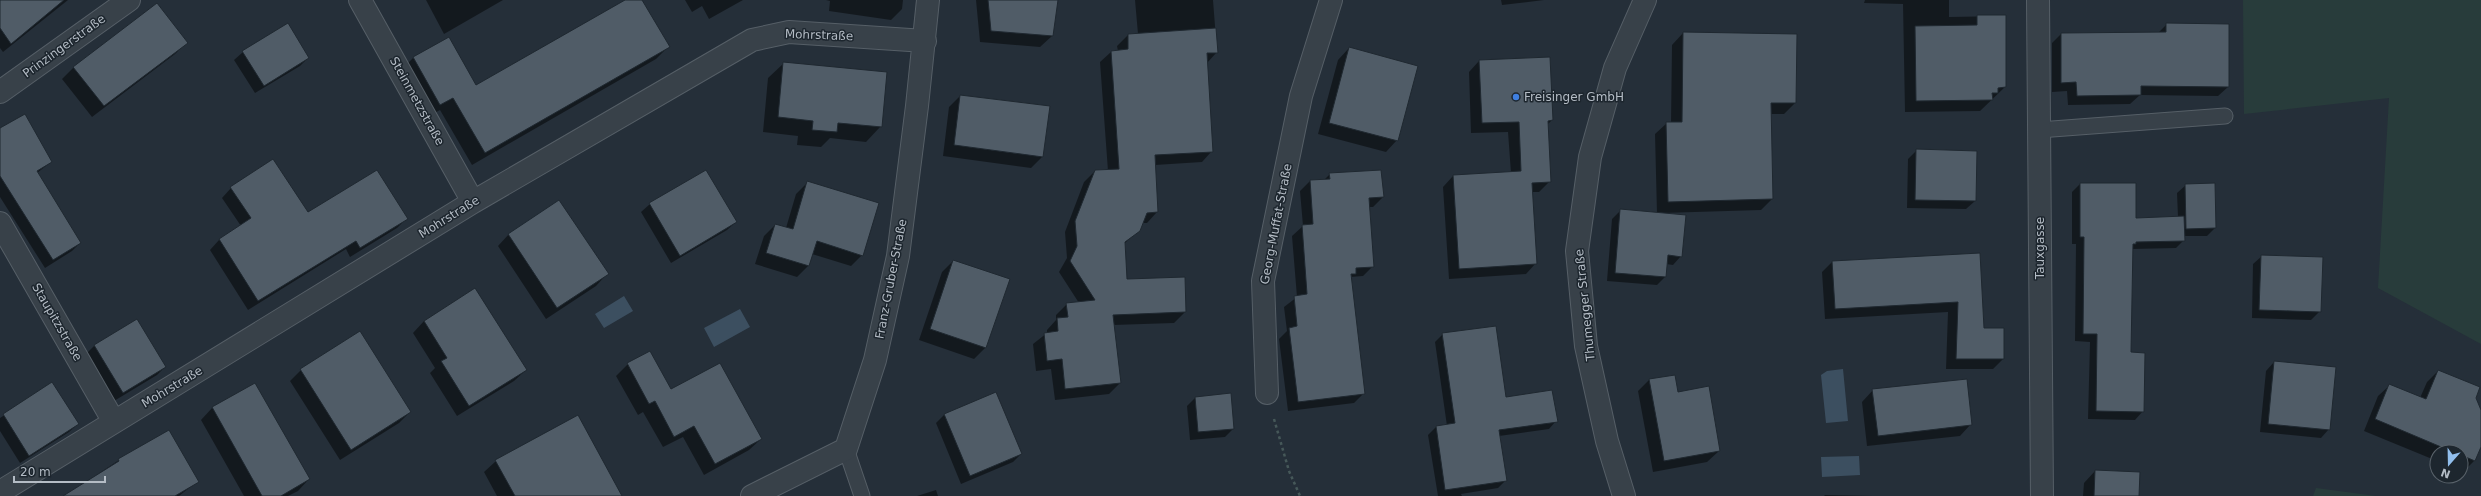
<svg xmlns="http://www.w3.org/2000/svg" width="2481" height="496" font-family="'DejaVu Sans',sans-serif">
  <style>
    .green { fill: #283c3b }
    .water { fill: #3c4f60 }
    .shadow { fill: #0007 }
    .building { fill: #505c67; stroke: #1f2830 }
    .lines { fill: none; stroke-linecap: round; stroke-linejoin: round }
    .lane-casing { stroke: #565f67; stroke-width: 17 }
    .street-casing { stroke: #565f67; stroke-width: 24 }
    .path { stroke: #465859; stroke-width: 2.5; stroke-dasharray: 3 3; stroke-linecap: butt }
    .lane { stroke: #384149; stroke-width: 15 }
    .street { stroke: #384149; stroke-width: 22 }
    .shop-dot { fill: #3f7fe0; stroke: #1d262e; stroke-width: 1.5 }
    .labels { text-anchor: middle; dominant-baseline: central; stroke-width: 3; stroke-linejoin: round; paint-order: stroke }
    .street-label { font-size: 12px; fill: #b4bcc5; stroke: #1d262e }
    .poi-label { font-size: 12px; fill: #b4bcc5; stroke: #1d262e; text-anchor: start }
  </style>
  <rect width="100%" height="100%" fill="#252f39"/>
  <path class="green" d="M2243,0H2481V344L2378,288L2389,98L2244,114Z
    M2316,488L2376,496H2313Z"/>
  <path class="water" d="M624,296L633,311L604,328L595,314Z
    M740,309L750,327L714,347L704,328Z
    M1843,369L1848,421L1826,423L1821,375L1827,371Z
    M1859,456L1860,475L1822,477L1821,457Z"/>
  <path class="shadow" d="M0,0H68L3,52L0,48Z
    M426,0H503L444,34Z
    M628,0H641L668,47L656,59L472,165L440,110L427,117L401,70L413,58L476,86Z
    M685,0H743L709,19L702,6L692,12Z
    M826,0H903L902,9L891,20L829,11L830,1Z
    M976,0H1057L1052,36L1040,47L980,42Z
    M1135,0H1213L1217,52L1207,63L1212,151L1202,162L1155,165L1157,212L1147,223H1142L1139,230L1124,244L1126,280L1185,312L1174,323L1113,325L1120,383L1109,394L1055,400L1051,369L1036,371L1033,344L1047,333V330L1056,320V315L1067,304L1079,303L1059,272L1067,258L1065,232L1084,182L1095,171H1108L1100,62L1111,52L1118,51L1117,46L1128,35L1138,34Z
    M1501,0H1544L1502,5Z
    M1865,0H1949V17L2005,16V87L1980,111L1905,112L1903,4L1864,3Z
    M2167,24L2228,87L2218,96L2140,95L2130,104L2068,105L2067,91L2052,92V43L2061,34L2158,33Z
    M1683,33L1795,103L1784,114H1770L1772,199L1761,210L1662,213L1681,256L1673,265L1666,264L1665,277L1657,285L1607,281L1612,219L1621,210L1657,214L1655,134L1667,123H1671L1672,45Z
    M186,43L175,54L92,117L62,79L74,67Z
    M1349,48L1397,140L1386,152L1318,134L1338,60Z
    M243,52L308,58L300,66L255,93L234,60Z
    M1479,61L1552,120L1547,125L1550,181L1539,192H1531L1536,263L1526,274L1449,279L1443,187L1453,176L1511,173L1508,132L1471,133L1469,72Z
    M784,63L881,126L866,142L830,138L821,147L797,145L798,136L763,132L768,78Z
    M960,96L1042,157L1031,168L943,156L949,107Z
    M0,129L51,162L37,173L80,243L72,251L45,268L0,197Z
    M1917,150L1975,201L1966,209L1907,208L1908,159Z
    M1330,174L1383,197L1373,207H1369L1373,266L1363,276L1350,277L1364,393L1354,403L1288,411L1279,339L1287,331L1284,307L1297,297L1292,236L1303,226L1300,191L1310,181L1324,180Z
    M808,182L862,255L851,266L812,254L808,266L797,277L755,264L764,236L775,225L786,228L796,194Z
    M2080,184L2135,219L2178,217L2177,193L2186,185L2215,228L2207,236H2184V240L2176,248L2132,249L2130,353L2143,411L2135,420L2088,419L2090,342L2075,341L2076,244H2072V192Z
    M231,188L308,213L407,218L397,228L350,257L346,249L248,310L210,250L219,240L241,226L222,198Z
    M650,204L736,222L727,230L671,263L641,212Z
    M509,234L607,274L596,286L546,319L498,246Z
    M1979,254L1983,329H2003V359L1993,369H1946L1948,312L1825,319L1822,272L1832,262Z
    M2262,256L2320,311L2311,320L2252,318L2253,264Z
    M953,261L986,347L974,359L919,340L942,272Z
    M137,320L165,367L157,375L114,401L86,354L94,346Z
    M424,321L526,370L514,381L457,416L430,373L435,368L413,333Z
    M1443,334L1505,398L1556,421L1549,429L1499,436L1505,481L1498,488L1461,494L1462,496H1436H1438L1428,435L1436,427L1447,426L1435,342Z
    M2274,362L2329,429L2321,438L2260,432L2266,371Z
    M628,364L671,391L761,439L749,450L704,475L683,437L663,447L643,412L638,415L616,376Z
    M301,370L410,412L399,423L340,460L290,381Z
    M2438,371L2470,410L2481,414V445L2474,461L2463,472L2461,471V452H2437V461L2364,431L2378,396L2390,385L2420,398L2427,382Z
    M1649,380L1677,393L1719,451L1707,462L1653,472L1638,391Z
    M52,384L78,424L69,432L20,463L0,431V418Z
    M255,384L309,479L298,491L288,496H244L201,420L212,408Z
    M1873,390L1971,424L1960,436L1867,446L1862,402Z
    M995,393L1021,454L1013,462L961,484L936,423L944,415Z
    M1195,398L1233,429L1225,437L1190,440L1187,406Z
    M119,460L198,481L179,496H65Z
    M496,461L621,496H497L484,472Z
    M2095,471L2138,496H2083L2084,483Z
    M936,490L938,496H917Z
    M1825,495L1873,496H1824Z"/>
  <path class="building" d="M0,0H64L11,44L0,28Z
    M625,0H642L670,47L485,153L453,98L440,105L413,57L449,37L476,85Z
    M988,0H1058L1053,36L991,31Z
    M157,3L188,43L104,106L73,67Z
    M1977,15H2006V87L1998,88V93H1992L1993,100L1916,101L1915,26L1977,25Z
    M288,23L309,58L264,86L242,51Z
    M2166,23L2229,24V87L2141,86V95L2077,96L2076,82L2061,83V33L2166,32Z
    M1216,28L1218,53H1207L1213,152L1155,155L1158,212L1147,213L1140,231L1125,242L1127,279L1185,277L1186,312L1113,315L1121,383L1065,389L1062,359L1047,361L1044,333L1058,331L1057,318L1068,317L1066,303L1095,300L1070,261L1077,246L1075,221L1095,170L1119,169L1111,51L1128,49V34Z
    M1683,32L1797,34L1796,103H1771L1773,199L1668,202L1666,122H1682Z
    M1349,47L1418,66L1398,141L1329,123Z
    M1550,57L1553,120L1548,121L1551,182L1532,183L1537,264L1459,269L1453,175L1521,171L1519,122L1482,123L1479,60Z
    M783,62L887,72L882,127L838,123L837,132L812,130L813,121L778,117Z
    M960,95L1050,106L1043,157L954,145Z
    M25,114L52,162L37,171L81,243L53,260L0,176V128Z
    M1916,149L1977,151L1976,201L1915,200Z
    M273,159L308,212L377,170L408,219L360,248L356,241L258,301L219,239L251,218L230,187Z
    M706,170L737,222L680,256L649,203Z
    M1381,170L1384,197L1369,198L1374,267L1356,268V274H1351L1365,394L1298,402L1289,328L1297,326L1294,296L1307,294L1302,225L1313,224L1310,180L1330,179L1329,173Z
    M807,181L879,203L863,256L817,241L809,266L766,253L775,224L793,229Z
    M2080,183H2136V218L2184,216L2185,241L2136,242V244H2133L2131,352L2145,353L2144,412L2096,411L2097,334H2083L2084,237H2080Z
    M2215,183L2216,228L2186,229L2185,184Z
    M559,200L609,274L557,308L508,234Z
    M1620,209L1686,215L1682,257L1668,255L1666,277L1615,273Z
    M1980,253L1984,328H2004V359H1956L1958,302L1835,309L1832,261Z
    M2261,255L2323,257L2321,312L2259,310Z
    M953,260L1010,279L986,348L930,329Z
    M475,288L527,370L469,406L441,361L447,358L424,321Z
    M137,319L166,367L123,393L94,345Z
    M1496,326L1506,397L1552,390L1558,422L1499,430L1507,481L1445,490L1436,426L1455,423L1442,333Z
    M360,331L411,412L351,450L300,369Z
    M650,351L671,389L720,363L762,439L715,464L694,426L674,437L655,401L649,404L627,363Z
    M2274,361L2336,367L2330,430L2268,424Z
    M2438,370L2480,387L2476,398L2481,410V447L2475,461L2461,455V452H2453L2375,419L2389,384L2426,399Z
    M1675,375L1678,392L1709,386L1720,451L1664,461L1649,379Z
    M1967,379L1972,425L1878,436L1872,389Z
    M52,382L79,424L29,456L3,414Z
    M255,383L310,479L281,496H262L212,407Z
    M996,392L1022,454L970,476L944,414Z
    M1231,393L1234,429L1198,432L1195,397Z
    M578,415L622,496H515L495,460Z
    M169,430L199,482L175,496H63L119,461L118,459Z
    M2095,470L2140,472L2139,496H2094Z"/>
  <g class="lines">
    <g class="lane-casing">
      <path id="lane" d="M2039,130L2225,116
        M846,449L862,496"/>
    </g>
    <g class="street-casing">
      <path id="street" d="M360,0L473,202
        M2038,0L2042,496
        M0,92L129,0
        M0,223L114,422
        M1267,393L1263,281L1301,96L1331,0
        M0,492L473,202L752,40L789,32L925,41
        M752,496L846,449L875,360L898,256L917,106L928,0
        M1624,496L1607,441L1586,346L1577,251L1590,157L1615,68L1645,0"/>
    </g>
    <path class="path" d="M1274,419L1289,471L1300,496"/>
    <use href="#lane" class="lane"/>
    <use href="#street" class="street"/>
  </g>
  <circle class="shop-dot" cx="1516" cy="97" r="4"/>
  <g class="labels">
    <g class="street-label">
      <text transform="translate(819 35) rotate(2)">Mohrstraße</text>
      <text transform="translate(64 46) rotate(-36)">Prinzingerstraße</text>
      <text transform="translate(417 101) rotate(61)">Steinmetzstraße</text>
      <text transform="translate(449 217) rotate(-32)">Mohrstraße</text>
      <text transform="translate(1276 224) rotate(-79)">Georg-Muffat-Straße</text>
      <text transform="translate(2040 248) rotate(-90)">Tauxgasse</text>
      <text transform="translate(891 279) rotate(-79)">Franz-Gruber-Straße</text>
      <text transform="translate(1585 305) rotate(-96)">Thumegger Straße</text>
      <text transform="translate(57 322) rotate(60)">Staupitzstraße</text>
      <text transform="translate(172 387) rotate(-31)">Mohrstraße</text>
    </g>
    <g class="poi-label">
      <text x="1524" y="97">Freisinger GmbH</text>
    </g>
  </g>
  <g transform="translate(2449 464) rotate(200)"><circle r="19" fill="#1d262e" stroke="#59626a"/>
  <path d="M0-3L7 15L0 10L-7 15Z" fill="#91beec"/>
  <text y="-6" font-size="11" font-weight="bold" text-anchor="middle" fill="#b4bcc5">N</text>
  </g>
  <path d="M14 476v6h91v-6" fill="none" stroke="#b4bcc5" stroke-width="2"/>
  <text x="20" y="476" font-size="12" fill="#b4bcc5" stroke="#1d262e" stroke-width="3" paint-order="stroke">20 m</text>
</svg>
